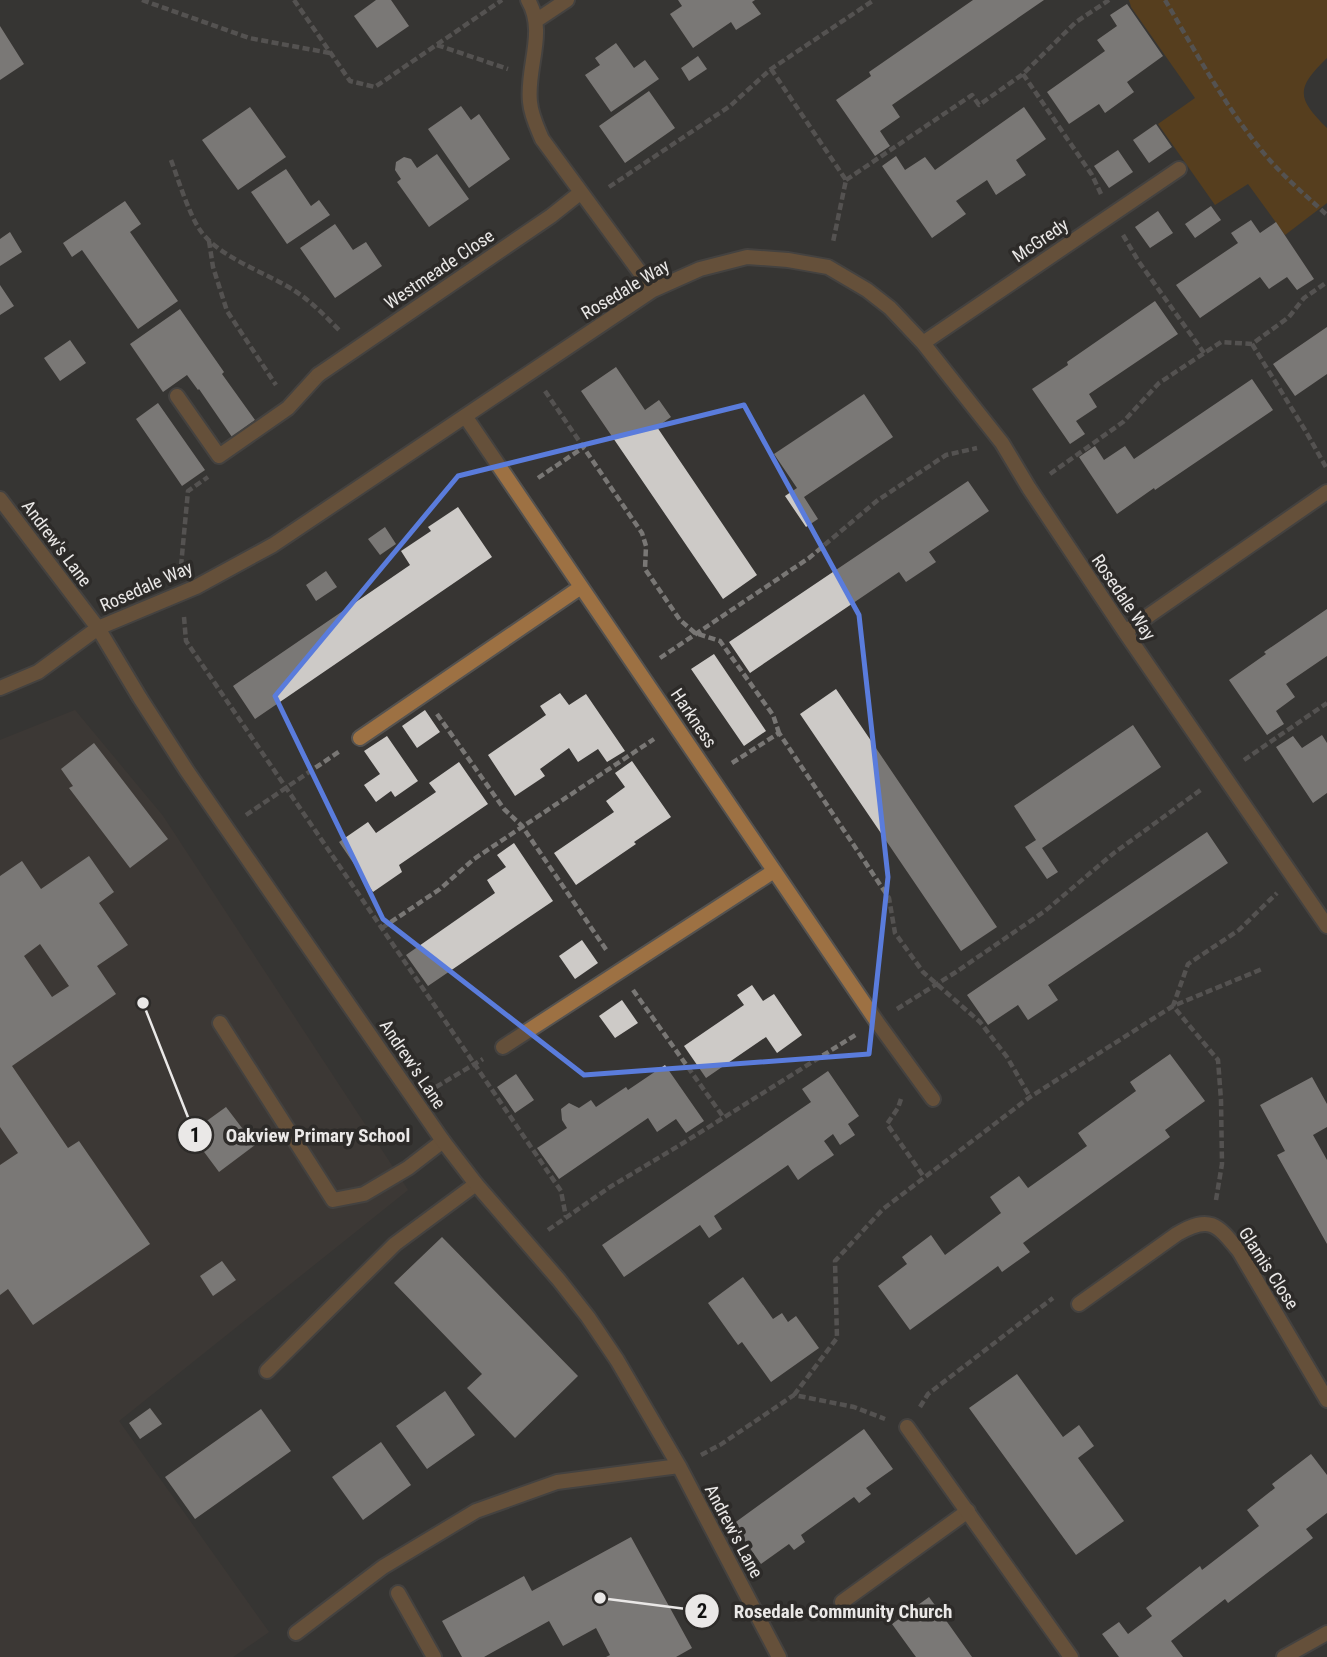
<svg xmlns="http://www.w3.org/2000/svg" width="1327" height="1657" font-family="'Roboto Condensed',sans-serif">
  <style>
    .built { fill: #443d38 }
    .green { fill: #7c4a05 }
    .building { fill: #cdcac7; fill-rule: evenodd }
    .lines { fill: none; stroke-linecap: round; stroke-linejoin: round }
    .lane-casing { stroke: #545250; stroke-width: 18 }
    .street-casing { stroke: #545250; stroke-width: 18 }
    .path { stroke: #797775; stroke-width: 4.5; stroke-dasharray: 7 3.5; stroke-linecap: butt }
    .lane { stroke: #9d7143; stroke-width: 14 }
    .street { stroke: #9d7143; stroke-width: 14 }
    .marked { fill: none; stroke: #5a7cdc; stroke-width: 5; stroke-linejoin: round }
    .labels { text-anchor: middle; dominant-baseline: central; stroke-width: 7; stroke-linejoin: round; paint-order: stroke }
    .street-label { font-size: 18px; fill: #eae8e7; stroke: #2d2b29 }
    .leader { fill: none; stroke: #eae8e7; stroke-width: 2.5 }
    .callout-dot { fill: #eae8e7; stroke: #2d2b29; stroke-width: 2.5 }
    .mark-label { font-size: 21px; text-anchor: middle; font-weight: bold; fill: #111 }
    .callout-label { font-size: 19px; text-anchor: middle; font-weight: bold; fill: #eae8e7; stroke: #2d2b29; stroke-width: 7; stroke-linejoin: round; paint-order: stroke }
  </style>
  <rect width="100%" height="100%" fill="#373533"/>
  <path class="built" d="M75,710L163,816L408,1190L119,1421L269,1632L233,1657H0V740Z"/>
  <path class="green" d="M1129,0H1327V58C1295,89 1297,98 1327,128V203L1285,235L1248,184L1215,205L1158,124L1195,98L1131,7Z"/>
  <path class="building" d="M376,0H391L409,26L377,48L354,16Z
    M678,0H755L752,2L761,14L736,30L731,22L693,48L670,14L682,6Z
    M973,0H1044L892,105L900,117L880,131L890,146L875,156L836,100L871,76L869,72Z
    M1127,4L1163,56L1127,82L1134,92L1105,113L1099,104L1069,124L1047,92L1105,51L1097,40L1117,26L1110,15Z
    M0,26L24,64L0,80Z
    M616,43L634,68L645,60L659,79L611,112L585,75L600,65L595,58Z
    M698,56L707,69L689,81L681,68Z
    M649,91L675,128L625,163L599,126Z
    M461,106L471,120L479,114L510,159L469,188L428,129Z
    M250,107L286,157L238,190L202,140Z
    M1024,107L1046,139L1016,160L1026,175L996,195L987,180L956,201L966,214L932,238L882,166L896,156L905,170L925,157L935,170Z
    M1156,124L1172,147L1149,163L1133,140Z
    M1118,150L1133,172L1109,188L1094,166Z
    M437,154L469,199L429,227L397,182L401,179L395,170L396,162L404,157L411,159L417,168Z
    M286,169L311,206L319,200L330,215L287,244L251,192Z
    M125,201L141,224L130,232L178,301L138,329L82,250L72,257L63,243Z
    M1211,206L1221,220L1195,238L1185,224Z
    M1158,211L1173,233L1150,248L1135,227Z
    M1251,220L1260,233L1276,222L1314,279L1297,290L1287,277L1269,289L1260,277L1200,318L1176,285L1238,243L1231,233Z
    M335,224L353,250L366,242L382,266L335,298L300,248Z
    M10,232L22,252L0,266V239Z
    M0,285L14,306L0,315Z
    M1155,301L1178,334L1089,394L1097,407L1076,421L1085,434L1070,444L1032,389L1068,365L1067,362Z
    M180,309L224,372L222,374L255,420L232,437L199,389L198,390L187,375L163,392L130,344Z
    M1327,327V374L1295,396L1273,364Z
    M70,340L86,363L60,381L44,358Z
    M616,367L645,410L659,400L671,417L657,427L757,575L723,599L581,391Z
    M1252,379L1273,410L1155,490L1154,488L1117,514L1079,457L1095,446L1104,460L1125,446L1134,459Z
    M864,394L893,437L804,497L818,519L806,527L785,496L797,488L774,454Z
    M158,403L205,470L182,486L136,419Z
    M968,481L989,511L929,552L936,562L906,582L899,572L750,673L729,642Z
    M458,507L492,557L255,719L233,686L410,565L401,551L431,531L428,527Z
    M385,527L396,544L380,555L368,539Z
    M326,571L337,587L316,601L306,585Z
    M1327,609V656L1286,684L1295,697L1276,711L1284,724L1267,735L1229,680L1266,654L1264,652Z
    M714,654L766,731L744,746L691,669Z
    M836,689L997,927L961,951L800,714Z
    M560,693L569,705L586,694L625,751L607,762L598,749L578,762L569,748L540,769L545,776L515,796L488,755L546,715L540,706Z
    M425,710L440,732L417,748L402,726Z
    M1133,725L1161,767L1042,848L1058,872L1047,879L1025,847L1036,840L1014,806Z
    M1322,735L1327,743V793L1313,803L1276,747L1293,736L1302,748Z
    M387,736L418,781L395,797L391,791L376,802L364,785L380,774L364,751Z
    M94,743L168,839L130,868L69,788L73,786L61,769Z
    M632,761L671,817L634,842L636,844L576,885L554,853L614,812L606,801L625,787L615,773Z
    M459,762L488,804L399,865L402,872L373,892L339,842L368,822L376,833L436,792L429,783Z
    M1207,832L1228,863L1048,985L1058,1000L1028,1020L1018,1005L988,1025L967,995Z
    M514,843L553,901L428,986L406,955L495,893L487,880L506,867L497,855Z
    M89,856L114,892L99,903L128,945L97,966L116,994L12,1066L68,1148L79,1141L150,1244L33,1325L8,1289L0,1295V1165L18,1153L0,1127V876L22,861L41,889ZM40,944L69,986L52,997L24,956Z
    M582,940L598,963L575,979L559,956Z
    M752,985L763,1001L774,994L802,1035L777,1053L766,1037L706,1078L684,1046L744,1005L737,995Z
    M622,1000L638,1023L615,1038L599,1016Z
    M1170,1054L1205,1101L1165,1130L1170,1137L1023,1243L1030,1252L1002,1272L998,1266L910,1330L878,1286L907,1264L902,1257L931,1235L945,1255L1001,1213L990,1197L1019,1176L1028,1188L1087,1146L1078,1133L1136,1091L1130,1082Z
    M665,1065L704,1121L686,1133L676,1119L657,1132L648,1118L559,1179L537,1148L567,1128L562,1120L561,1109L569,1103L579,1108L591,1100L596,1107L626,1087L628,1090Z
    M828,1071L859,1116L848,1124L855,1135L840,1145L833,1134L824,1141L834,1155L813,1169L798,1180L788,1165L714,1216L722,1229L709,1238L700,1225L624,1277L602,1245L811,1102L802,1089Z
    M516,1074L534,1100L515,1113L497,1087Z
    M1312,1077L1327,1104V1127L1313,1135L1327,1160V1244L1277,1155L1285,1151L1260,1105Z
    M226,1107L255,1145L219,1172L190,1133Z
    M442,1237L578,1376L515,1438L467,1388L482,1374L394,1283Z
    M222,1261L236,1280L213,1296L200,1276Z
    M743,1277L773,1319L782,1313L788,1322L796,1316L819,1348L771,1382L742,1342L738,1345L708,1303Z
    M1017,1374L1063,1437L1079,1425L1094,1446L1078,1458L1124,1521L1076,1555L969,1408Z
    M445,1391L475,1435L427,1469L396,1426Z
    M150,1408L162,1424L140,1439L129,1423Z
    M261,1409L291,1451L195,1519L165,1477Z
    M864,1429L893,1469L866,1488L871,1494L859,1503L854,1497L801,1535L805,1542L794,1550L789,1544L761,1564L733,1524Z
    M381,1442L411,1485L363,1520L332,1477Z
    M1311,1454L1327,1475V1513L1306,1529L1313,1538L1228,1603L1225,1599L1171,1641L1183,1657H1119L1102,1634L1119,1622L1128,1634L1152,1616L1146,1608L1200,1566L1202,1570L1259,1526L1247,1510L1275,1488L1272,1484Z
    M631,1537L692,1648L676,1657H606L610,1655L596,1628L563,1646L549,1621L484,1657H462L442,1621L524,1576L532,1591Z
    M929,1597L950,1626L972,1657H916L913,1653L892,1624Z"/>
  <g class="lines">
    <g class="lane-casing">
      <path id="lane" d="M177,396L219,456L288,408L318,375
        M220,1023L333,1200L364,1194L408,1168L443,1141
        M267,1371L395,1244L476,1184
        M398,1593L434,1657
        M842,1602L968,1511"/>
    </g>
    <g class="street-casing">
      <path id="street" d="M528,0C547,32 526,68 530,102C531,115 537,127 542,139L653,290
        M537,20L567,0
        M923,343L1179,169
        M318,375L551,216L580,193
        M465,416L877,1022L933,1099
        M0,499L98,628L140,698L187,771L443,1141L476,1184L559,1280L588,1317L617,1360L679,1466L779,1657
        M1125,632L1327,492
        M0,688L38,672L98,628L196,587L273,545L653,290L700,269L747,257L788,260L828,267L867,290L890,308L923,343L1002,443L1029,488L1125,632L1327,926
        M360,738L581,587
        M503,1047L774,871
        M1079,1304L1177,1234C1210,1215 1217,1224 1239,1251L1327,1400
        M907,1427L1071,1657
        M296,1633L383,1567L476,1511L557,1482L679,1466
        M1284,1657L1327,1633"/>
    </g>
    <path class="path" d="M142,0L249,38L330,53
      M294,0L350,81L375,87L502,0
      M1165,0C1194,49 1222,101 1258,146C1278,172 1303,193 1327,215
      M437,45L508,69
      M771,69L846,180L833,242
      M1023,74L1092,175L1101,194
      M171,160C178,179 189,214 200,230C218,257 267,273 295,291C312,302 325,316 339,330
      M846,180L972,95L979,105L1023,74L1076,22L1109,0
      M609,187L730,106L771,69L874,0
      M1123,235L1139,262L1204,353
      M209,241L213,267L227,311L276,385
      M1252,344L1305,430L1327,469
      M545,391L642,533L646,546L645,569L680,620L695,633L720,641L773,715L779,733
      M1050,474L1123,422L1159,383L1221,342L1252,344L1289,317L1304,298L1327,282
      M538,478L584,447
      M181,566L188,491L208,477
      M184,617L186,641L561,1191L566,1217
      M660,658L809,558L878,500L946,455L977,448
      M437,714L504,809L522,826L607,951
      M1244,760L1327,703
      M732,763L779,733L889,898L895,933L923,972L980,1022L1007,1057L1030,1097
      M246,815L340,751
      M382,928L440,889L474,859L654,739
      M633,990L724,1118
      M897,1009L956,972L1045,911L1114,853L1202,789
      M436,1087L483,1059
      M901,1099L898,1108L887,1124L924,1177
      M1216,1200L1222,1164L1221,1100L1218,1060L1173,1006L1188,964L1239,930L1277,893
      M548,1230L610,1187L680,1145L857,1034
      M794,1395L837,1338L835,1261L883,1209L1030,1097L1173,1006L1262,969
      M920,1407L928,1394L1053,1298
      M701,1455L720,1445L794,1395L854,1407L885,1419"/>
    <use href="#lane" class="lane"/>
    <use href="#street" class="street"/>
  </g>
  <path d="M0 0H1327V1657H0ZM744,405L859,615L888,877L869,1054L584,1075L383,919L275,696L458,476Z" fill="#373533" fill-opacity=".55" fill-rule="evenodd"/>
  <path class="marked" d="M744,405L859,615L888,877L869,1054L584,1075L383,919L275,696L458,476Z"/>
  <g class="labels">
    <g class="street-label">
      <text transform="translate(1040 240) rotate(-34)">McGredy</text>
      <text transform="translate(439 269) rotate(-34)">Westmeade Close</text>
      <text transform="translate(625 289) rotate(-31)">Rosedale Way</text>
      <text transform="translate(57 543) rotate(53)">Andrew's Lane</text>
      <text transform="translate(146 586) rotate(-24)">Rosedale Way</text>
      <text transform="translate(1124 597) rotate(56)">Rosedale Way</text>
      <text transform="translate(694 718) rotate(56)">Harkness</text>
      <text transform="translate(413 1064) rotate(56)">Andrew's Lane</text>
      <text transform="translate(1269 1268) rotate(57)">Glamis Close</text>
      <text transform="translate(734 1531) rotate(62)">Andrew's Lane</text>
    </g>
  </g>
  <path class="leader" d="M143 1003L195 1135M600 1598L702 1611"/>
  <g class="callout-dot">
    <circle cx="143" cy="1003" r="7"/>
    <circle cx="600" cy="1598" r="7"/>
    <circle cx="195" cy="1135" r="18"/>
    <circle cx="702" cy="1611" r="18"/>
  </g>
  <g class="mark-label">
    <text x="195" y="1142">1</text>
    <text x="702" y="1618">2</text>
  </g>
  <g class="callout-label">
    <text x="318" y="1142">Oakview Primary School</text>
    <text x="843" y="1618">Rosedale Community Church</text>
  </g>
</svg>
